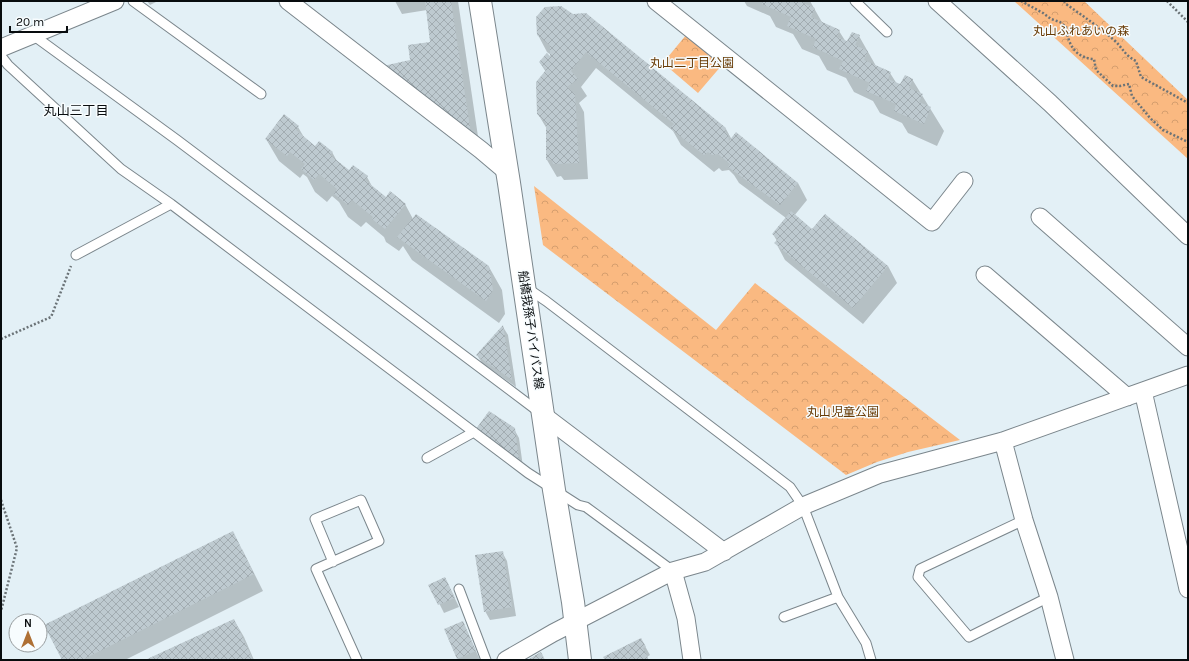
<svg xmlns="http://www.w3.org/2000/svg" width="1189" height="661" font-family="Karla,'Noto Sans JP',sans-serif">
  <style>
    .park { fill: url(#park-crowns) }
    .shadow { fill: #0003 }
    .building { fill: url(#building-cross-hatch) }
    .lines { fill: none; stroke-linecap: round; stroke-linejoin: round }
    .lane-casing { stroke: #7b868c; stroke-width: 11 }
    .street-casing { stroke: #7b868c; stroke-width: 19 }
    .secondary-casing { stroke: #7b868c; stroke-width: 24 }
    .path { stroke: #6b7377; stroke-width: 2.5; stroke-dasharray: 2 2; stroke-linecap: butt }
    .lane { stroke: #fff; stroke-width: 9 }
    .street { stroke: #fff; stroke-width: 17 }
    .secondary { stroke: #fff; stroke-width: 22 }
    .labels { text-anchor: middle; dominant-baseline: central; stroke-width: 3; stroke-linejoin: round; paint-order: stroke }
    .park-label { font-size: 12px; fill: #683a04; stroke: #f7fcfe }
    .street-label { font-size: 12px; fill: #080c0e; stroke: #f7fcfe }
    .neighbourhood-label { font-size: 13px; fill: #080c0e; stroke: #f7fcfe }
  </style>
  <defs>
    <pattern id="park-crowns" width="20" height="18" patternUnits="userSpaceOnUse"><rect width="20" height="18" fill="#fab981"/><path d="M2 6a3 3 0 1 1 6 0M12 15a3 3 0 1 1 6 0" fill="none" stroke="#d59e6e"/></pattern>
    <pattern id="building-cross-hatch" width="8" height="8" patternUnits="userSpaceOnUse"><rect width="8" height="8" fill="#becad0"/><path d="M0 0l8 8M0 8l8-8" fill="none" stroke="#a2acb1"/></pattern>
  </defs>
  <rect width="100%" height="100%" fill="#e3f0f6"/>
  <path class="park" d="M1014,1H1084L1188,100V159Z
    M686,35L722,65L698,93L663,63Z
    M534,186L716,330L755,283L960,440L908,452L877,462L846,475L543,245Z"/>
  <path class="shadow" d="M147,1H158L150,5Z
    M395,1H458L480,150L411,61L431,43L427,10L402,14Z
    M744,1H810L823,24L839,31L846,42L859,36L876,66L890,73L897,84L901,86L912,79L944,131L937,146L908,133L902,123L880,113L873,101L854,92L846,78L827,70L819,56L802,49L793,34L776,27L770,16L747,6Z
    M537,18L726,129L732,140L798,183L807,200L794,216L812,230L888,266L897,283L863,324L785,260L776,243L777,241L773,234L786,218L739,183L734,175L729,170L722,171L719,168L714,172L681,145L673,131L596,68L581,87L587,96L579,103L584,112L588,179L564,180L561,176L557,177L547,160V129L538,114L546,72L540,63L551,58V55L547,52L538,35Z
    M298,127L305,139L315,147L332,152L338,163L349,171L367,177L373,188L386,198L405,204L413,219L489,267L502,290L505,314L499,323L412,260L403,246L399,251L386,242L384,237L366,222L361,227L348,217L339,202L332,196L327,202L315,192L307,177L303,174L300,178L279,161L266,139Z
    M503,327L508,335L516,387L482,363L477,355Z
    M514,429L519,438L523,467L482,438Z
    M242,549L263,591L125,660H63Z
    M502,552L507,561L516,616L490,620L485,611Z
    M445,578L459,607L444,613L430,585Z
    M234,620L244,637L254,660H147Z
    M446,630L467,631L480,660H459Z
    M641,639L650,655L647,657L649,660H606Z"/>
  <path class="building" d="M425,1H451L471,134L383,66L410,60L408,45L430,42Z
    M763,1H804L803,3L815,8L811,17L840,30L837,37L847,41L852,32L860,35L855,45L868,51L864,60L891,72L888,79L900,84L905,75L913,79L909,88L923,94L919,102L931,107L924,124L894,111L896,104L866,91L870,83L839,69L843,61L813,47L816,39L787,26L791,17L762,4Z
    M561,6L573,14L586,13L726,128L725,132L728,135L729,141L736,132L798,183L780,205L728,167L730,164L718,154L712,155L708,152L704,155L670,128L674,124L586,52L571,71L578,79L567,87L575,94L579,163L553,164L552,160H546V123L537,114L536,82L546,70L539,62L547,53L550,56V45L537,35L536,17L545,7Z
    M284,114L299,126L296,130L315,146L319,141L333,152L330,155L349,170L353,165L368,176L365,180L386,197L390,191L406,204L385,229L372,219L373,217L352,200L348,205L334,194L337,189L319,174L314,180L301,169L305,164L290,152L287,156L265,139Z
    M791,211L812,229L825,214L888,266L853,308L774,243L778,239L772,234Z
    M416,214L489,266L493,290L486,301L397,237Z
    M503,325L512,380L476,355Z
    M489,411L515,428L519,460L476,429Z
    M233,531L254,574L82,660H62L44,625Z
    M503,551L512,607L484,612L475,555Z
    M445,577L455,598L438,605L428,585Z
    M234,619L253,660H145Z
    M463,621L476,651L457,659L444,629Z
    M641,638L646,647L643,648L648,658L645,660H605L603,657Z
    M541,652L545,660H527Z"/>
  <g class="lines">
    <g class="lane-casing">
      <path id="lane" d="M133,1L261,94
        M855,1L887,32
        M33,35L177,140L539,412
        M1,56L8,65L121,169L171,204L528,473L578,505L586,507L673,571
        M76,255L171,204
        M527,288L546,301L790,487L803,506L838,597L866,643L871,660
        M427,458L474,432
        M1024,520L920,569L918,577L969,637L1049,597
        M333,562L315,519L361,500L379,541L316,569L357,660
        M459,589L486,660
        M784,617L838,597"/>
    </g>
    <g class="street-casing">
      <path id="street" d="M288,1L481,150L507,172
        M656,1L932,222L964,181
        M937,1L1050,103L1188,236
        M1,48L115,1
        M1040,217L1188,347
        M985,275L1127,397
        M1143,391L1188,589
        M543,415L724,552
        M1003,441L1024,520L1049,597L1065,660
        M673,571L686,618L692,660
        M506,660L553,633L673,571L705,562L803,506L880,474L1003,441L1188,375"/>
    </g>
    <g class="secondary-casing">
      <path id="secondary" d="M480,1L509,183L554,490L573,602L580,660"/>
    </g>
    <path class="path" d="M1021,1L1043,13L1051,19L1060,22L1066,27C1068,44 1075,58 1094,59L1096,70L1113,86H1120L1129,84L1132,96L1150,118L1163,130L1188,142
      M1064,1L1066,4C1083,16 1099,27 1114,40C1123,48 1124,55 1136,61L1141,77L1188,103
      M1167,1L1188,22
      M1,339L51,317L71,266
      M1,500L17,548L1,611"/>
    <use href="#lane" class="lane"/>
    <use href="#street" class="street"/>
    <use href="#secondary" class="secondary"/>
  </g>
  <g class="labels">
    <g class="park-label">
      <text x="1081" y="31">丸山ふれあいの森</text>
      <text x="692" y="63">丸山二丁目公園</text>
      <text x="843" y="412">丸山児童公園</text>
    </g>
    <g class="street-label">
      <text transform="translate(531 330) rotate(82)">船橋我孫子バイパス線</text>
    </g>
    <g class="neighbourhood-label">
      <text x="76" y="110">丸山三丁目</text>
    </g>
  </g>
  <rect width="1189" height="661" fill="none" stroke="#080c0e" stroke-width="4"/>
  <g transform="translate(28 633)"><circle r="19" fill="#f7fcfe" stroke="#979c9e"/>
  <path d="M0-3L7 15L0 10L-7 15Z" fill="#ae7035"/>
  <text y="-6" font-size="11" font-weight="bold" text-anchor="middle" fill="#080c0e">N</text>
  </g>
  <path d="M10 26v6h57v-6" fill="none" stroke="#080c0e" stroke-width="2"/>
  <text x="16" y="26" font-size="12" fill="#080c0e" stroke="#f7fcfe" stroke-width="3" paint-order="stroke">20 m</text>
</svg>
